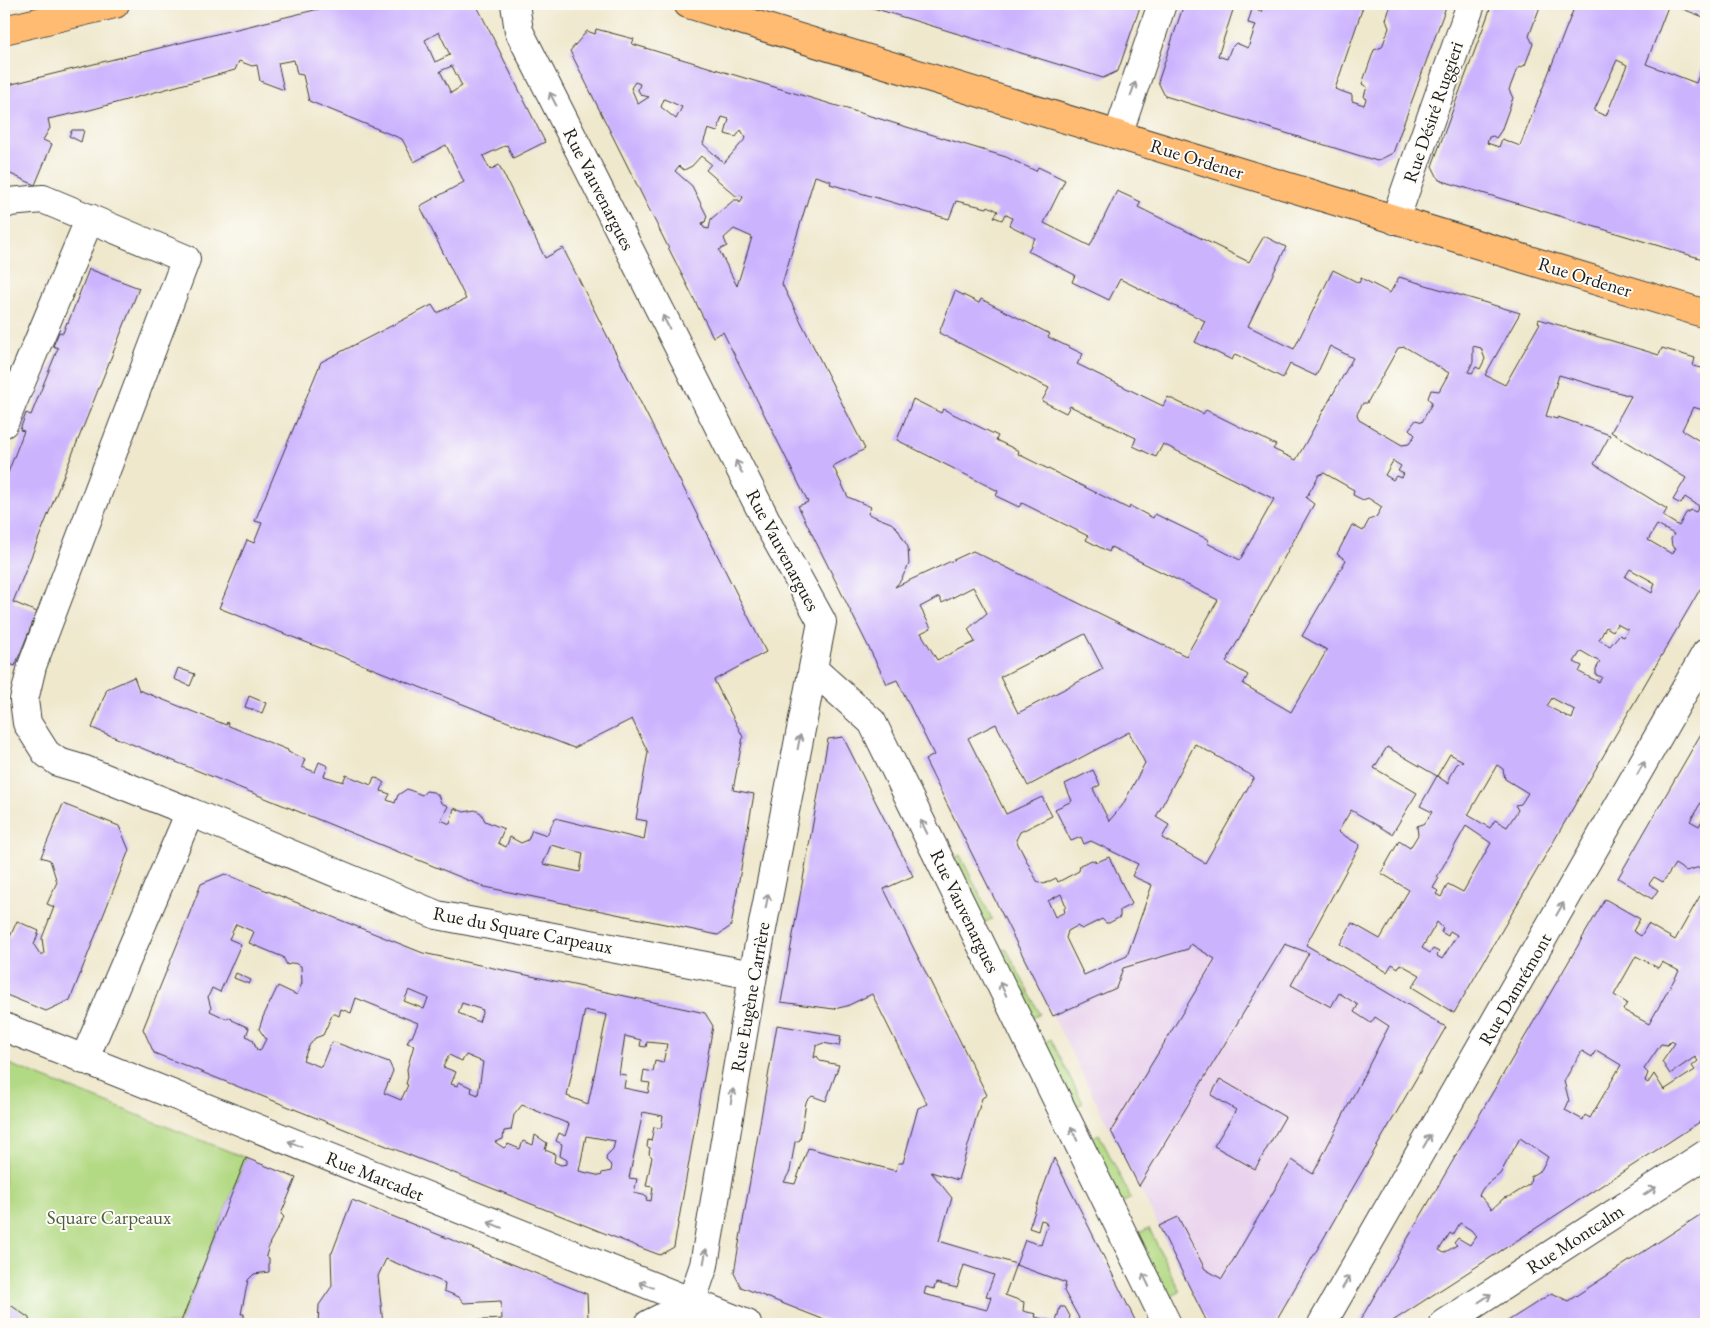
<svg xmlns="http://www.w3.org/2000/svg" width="1710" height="1328" font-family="'EB Garamond',serif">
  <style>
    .built { fill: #e9d2ed }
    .green { fill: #b2d983; stroke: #677a50 }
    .building { fill: #ccb3fe; fill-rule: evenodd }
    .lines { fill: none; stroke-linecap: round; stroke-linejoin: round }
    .minor-casing { stroke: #3c3b37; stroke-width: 30 }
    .major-casing { stroke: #3c3b37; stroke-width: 30 }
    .minor { stroke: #fff; stroke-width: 28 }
    .major { stroke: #ffbb71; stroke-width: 28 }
    .oneway { stroke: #999 }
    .labels { text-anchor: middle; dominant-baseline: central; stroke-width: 4; stroke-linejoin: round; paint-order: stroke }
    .street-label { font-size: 19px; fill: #1c1c1c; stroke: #fdfcf7 }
    .park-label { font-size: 19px; fill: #505e40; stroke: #fdfcf7 }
  </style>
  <rect width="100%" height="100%" fill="#fdfcf7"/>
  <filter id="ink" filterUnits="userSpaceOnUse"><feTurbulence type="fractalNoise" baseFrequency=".02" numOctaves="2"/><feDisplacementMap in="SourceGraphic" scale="10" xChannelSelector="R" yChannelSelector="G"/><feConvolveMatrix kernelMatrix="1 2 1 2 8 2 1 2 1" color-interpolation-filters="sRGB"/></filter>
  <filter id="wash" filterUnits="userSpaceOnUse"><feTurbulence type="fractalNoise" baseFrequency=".0096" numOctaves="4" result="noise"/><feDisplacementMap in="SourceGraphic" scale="20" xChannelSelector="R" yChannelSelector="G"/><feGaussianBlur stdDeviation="1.12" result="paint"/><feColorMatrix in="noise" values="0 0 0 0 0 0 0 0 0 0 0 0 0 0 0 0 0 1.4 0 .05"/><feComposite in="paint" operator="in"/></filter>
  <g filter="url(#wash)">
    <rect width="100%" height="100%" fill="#efe8cd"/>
    <path class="built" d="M1157,873L1306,945L1446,1027L1274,1324H1208L1053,1016L1116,988Z"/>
    <path class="green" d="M960,855L992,919L978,925L947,862Z
      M1006,948L1040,1014L1027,1021L993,955Z
      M1051,1039L1083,1103L1070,1110L1038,1046Z
      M4,1062L246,1158L180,1324H4Z
      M1099,1134L1131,1198L1118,1205L1086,1141Z
      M1149,1228L1180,1292L1167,1298L1135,1235Z"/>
    <g id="blocks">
      <path class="building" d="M339,4H476L545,142L513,158L507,145L483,156L490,170L499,165L545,258L563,248L766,652L714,680L743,737L733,790L754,794L731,926L718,935L485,887L92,728L107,689L134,677L139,690L226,725L227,722L229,726L288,750V752L305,759L302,767L315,772L319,762L328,766L324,776L343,782L346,775L371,785L374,777L377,779V778L384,783L381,791L390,794L387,800L395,803L398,795L407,789L422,795L426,791L433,792L438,795L441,803L448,806L441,820L450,824L454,808L464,812L475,810L481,813L485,821L504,829L498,843L506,847L510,837L521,843L528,840L532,830L547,835L555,818L644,840L647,821L636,819L648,752L632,719L574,748L219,608L247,540L254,543L262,523L255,521L321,362L432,305L437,313L466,299L420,206L464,182L446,145L414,162L402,139L309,101L303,75L297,74L294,60L278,63L284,90L260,81L257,65L252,66L239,61L235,70L90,110L48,119L50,128L43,140L52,144L35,185L4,171V86ZM439,32L450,55L435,62L425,40ZM452,66L462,86L451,93L440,71ZM551,845L583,853L580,872L543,864Z
        M860,4H1039L1046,6L1047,4H1078L1090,7L1091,4H1141L1118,71L1103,78Z
        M1184,4H1235L1218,56L1227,59L1231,48L1236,43L1248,48L1256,25L1248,23L1252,9L1261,12L1263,4H1364L1335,89L1352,95V101L1364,105L1366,99L1364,96L1367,87L1362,84L1374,50L1382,47L1389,28L1386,20L1391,4H1447L1393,153L1377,161L1165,96L1158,82Z
        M1492,4H1541L1529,36L1533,44L1525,65L1517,69L1509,90L1513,98L1501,131L1496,138L1493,136L1489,137L1487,143L1499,147L1502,139L1520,146L1574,8L1563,4H1669L1646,64L1696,83L1706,56V260L1439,180L1432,166ZM1617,60L1627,65L1606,116L1594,111Z
        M1670,4H1706V18Z
        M596,29L634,39L632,44L1006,157L1036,171L1038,167L1065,180L1044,223L1090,246L1117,191L1141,202L1138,207L1249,262L1264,236L1286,247L1248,326L1294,349L1333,270L1359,283L1361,278L1390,293L1399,277L1520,313L1485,375L1505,385L1540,323L1538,322L1539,319L1659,355L1662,348L1695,358L1693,366L1706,369V411L1693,407L1682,430L1706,445V579L1454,1013L1412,987L1420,975L1400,964L1398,968L1392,964L1387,972L1340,944L1352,923L1380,939L1409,890L1381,873L1399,841L1410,848L1418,835L1417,826L1425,823L1432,812L1420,806L1437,776L1449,784V777L1457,764L1463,761L1450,754L1437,776L1387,747L1374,768L1417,793L1392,834L1351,810L1338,832L1360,845L1306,945L1446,1027L1274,1324H1208L1159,1226L1178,1217L1205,1269L1222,1279L1292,1160L1313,1174L1389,1026L1375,1017L1371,1023L1354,1012L1358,1005L1339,993L1331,1007L1291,985L1309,953L1285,944L1139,1186L1111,1131L1215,959L1191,944L1188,949L1123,968L1116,988L1053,1016L925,760L934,755L904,694L897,680L887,684L798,506L808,502L723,332L713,337L570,51L587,31L595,34ZM635,82L640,84L638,90L641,95L649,97L638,104L631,88ZM664,99L682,107L676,119L661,107ZM722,117L729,119L725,134L736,137L741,130L746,138L724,163L703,144L708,129L717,132ZM701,156L711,164L706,170L736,196L741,195L743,197L740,203L739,200H734L711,219L709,229L704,228L702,223L705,222L707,216L692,186L675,171L679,166L684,170L692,166ZM815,176L831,181L830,184L949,219L956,201L987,208L988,206L998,211L994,217L1002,220L1005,214L1012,218L1009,225L1035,238L1028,251L1075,275L1072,282L1109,300L1120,279L1205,321L1195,342L1232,360L1235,354L1283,378L1290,364L1316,376L1330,346L1353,358L1296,460L1273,449L1276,445L1206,410L1203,414L1168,397L1163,406L1077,364L1083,354L1048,337L1050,334L981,299L979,303L955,291L939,333L1049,388L1042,401L1066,413L1070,406L1136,438L1133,446L1156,457L1163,444L1274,499L1240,560L1207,543L1209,540L1155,514L1153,518L1130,506L1129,509L1018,454L1019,451L996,440L998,436L943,409L941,413L913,399L897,440L998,491L996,496L1019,507L1022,503L1088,536L1086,540L1109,552L1111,547L1218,600L1186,656L973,551L895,587L901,580L909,564L908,547L897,528L891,523L868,514L871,507L848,497L833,466L865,449L782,284ZM734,229L752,237L737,286L719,250L727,246L724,238ZM1473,346L1481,348L1485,359L1480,369L1476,367L1472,373L1468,372L1473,362ZM1405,347L1449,373L1439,391L1431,390L1428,398L1432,403L1422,422L1416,420L1409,429L1415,435L1409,444L1402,445L1359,420L1357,414L1363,403H1367L1398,348ZM1559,375L1631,396L1611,432L1686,478L1673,500L1681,504L1685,497L1699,506L1696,512L1691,510L1686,513L1679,526L1663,516L1667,509L1594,464L1610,435L1558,417L1557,419L1546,416ZM1393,461L1401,466L1398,471L1404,474L1401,478L1396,476L1393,480L1385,475ZM1324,473L1354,490L1353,495L1363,500L1368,498L1382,507L1376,517L1369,520L1363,531L1352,525L1337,554L1346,560L1302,636L1327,650L1291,712L1243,684L1248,675L1226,662L1314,504L1306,498L1319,475ZM1657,525L1674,534L1671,539L1672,546L1676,548L1672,554L1648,540ZM1630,569L1655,583L1652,593L1625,577ZM973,587L987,613L968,629L975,642L937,660L921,633L931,628L920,607L939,597L942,603ZM1617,624L1628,630L1624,637L1619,635L1610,646L1599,640L1606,627L1613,631ZM1085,634L1103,669L1018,713L1000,677ZM1581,651L1600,662L1596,669V675L1602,677L1599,682L1579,672L1582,666L1574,662ZM1552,698L1575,710L1572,719L1547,706ZM996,724L1028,786L1129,732L1145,763L1122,806L1109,821L1093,789L1100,785L1093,770L1065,784L1072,801L1055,809L1071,841L1081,837L1084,844L1091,841L1138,864L1132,876L1152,885L1127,956L1084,975L1066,938L1068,931L1077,926L1082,929L1102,919L1106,923H1109L1120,917V910L1132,904L1109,857L1097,862L1092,860L1080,865L1079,871L1058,882L1056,878L1044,884L1037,881L1016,840L1020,832L1052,816L1042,797L1006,814L968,738ZM1195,744L1254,777L1205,863L1162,838L1169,825L1156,817ZM1497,765L1503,769L1505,779L1528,793L1521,804L1515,805L1518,810L1507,827L1495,820L1490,828L1468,815ZM1466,826L1491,843L1463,892L1448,884L1441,897L1436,894L1438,891L1433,888L1439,878L1437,877ZM1061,894L1066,906L1064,909L1065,912L1055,917L1048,901ZM1437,922L1443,928L1441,932L1448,936L1450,931L1457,935L1442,959L1437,956L1439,952L1433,949L1430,953L1422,948Z
        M72,130H84L81,142L69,136Z
        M89,269L139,288L13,602L37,612L15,666L4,662V483L24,431L20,430L26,413L31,415L58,348L53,346L59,332L63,333L67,322L68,323Z
        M178,668L195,674L190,686L174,679Z
        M249,696L266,703L262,713L245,707Z
        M1706,725V794L1690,821L1699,826L1706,814V871L1700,867L1686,871L1675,864L1663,882L1654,877L1649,884L1658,890L1652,899L1618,878Z
        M843,737L913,876L884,889L987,1095L982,1098L958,1180L931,1172L952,1198L939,1241L1016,1264L1005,1295L1024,1302L1023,1311L1036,1314L1035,1317L1056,1322L1060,1307H1065L1070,1316L1068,1324H835L741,1287L734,1273L777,1025L841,1036L839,1046L823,1043L816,1046L814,1058L817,1056L820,1061L839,1065L826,1101L812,1096L806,1102L800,1140L795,1142L790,1171L784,1182L795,1184L808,1148L896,1171L898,1163H903L918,1108L927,1104L872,994L847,1006L834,1009L781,1002L828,739ZM964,1265L994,1275L986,1296L991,1297L987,1310L924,1294L926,1287L934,1289L936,1283L957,1288Z
        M63,804L119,826L129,850L70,1000L46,1011L4,994V934L10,937L17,921L39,931L34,945L40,954H44L42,938L54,907L47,904L57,882L50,860L41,857Z
        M225,874L423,953L705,1013L713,1026L674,1247L660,1255L644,1249L154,1053L143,1029L187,920L201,884ZM236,924L254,932L249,943L283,957L287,965L294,963L301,966L302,983L297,995L278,986L263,1017L259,1029L266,1039L260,1051L257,1050L253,1040L246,1036L249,1028L232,1020V1019L228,1017L227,1019L210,1011L211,1008L208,997L212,988L220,992L241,944L229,939ZM409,990L428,998L424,1009L404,1001ZM356,998L418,1023L412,1037H410L407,1043L414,1045L407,1069L408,1077L406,1084L408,1085L401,1100L384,1093L393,1071L389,1062L334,1042L330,1045L321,1067L303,1060L309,1046L315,1038L323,1035L333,1013L339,1016L341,1009L351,1013ZM462,1003L483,1010L479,1022L458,1013ZM585,1010L607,1015L588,1104L567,1096ZM625,1036L641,1040L640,1046L646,1047L647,1042L667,1044L663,1063L655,1061L653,1072L644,1070L642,1082L650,1083L648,1093L624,1088L626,1075L619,1074ZM449,1055L462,1061L466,1055L483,1062L478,1095L471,1092L472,1088L459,1082L457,1086L451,1084L456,1072L443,1067ZM522,1105L569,1124L565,1136L559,1133L556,1141L562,1144L560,1156L567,1160V1164L561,1165L554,1162L555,1154L545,1150L547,1143L535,1135L533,1145L523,1141L520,1149L508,1144L504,1148L495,1142L503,1139L504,1131L511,1130L514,1115ZM643,1112L663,1116L661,1128L654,1127L651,1141L648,1140L647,1147L650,1148L649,1154L652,1157L646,1186L653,1187L651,1201L646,1200L647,1196L634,1193L637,1179L629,1178ZM586,1136L615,1141L613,1149L607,1155L606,1160L612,1166L611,1171L602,1173L601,1176L579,1171Z
        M1705,895L1706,1030L1702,1033L1706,1040V1118L1388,1324H1358L1605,899L1640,919L1633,931L1641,936L1648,924L1675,940L1700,896ZM1636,956L1658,968L1662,962L1679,971L1649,1024L1623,1010L1627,1003L1614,995ZM1671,1041L1675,1043L1662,1062L1670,1074L1695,1057L1698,1061L1692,1066L1695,1070L1664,1090L1654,1074L1648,1083L1645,1081L1648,1073L1644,1069L1661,1044L1667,1045ZM1596,1050L1621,1065L1590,1118L1585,1115L1583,1120L1565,1110L1569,1101L1564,1081L1582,1051L1592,1057ZM1520,1138L1548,1157L1541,1170L1531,1176L1530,1184L1511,1196L1504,1198L1492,1209L1479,1195L1483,1188L1500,1174ZM1460,1223L1471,1230L1476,1236L1470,1245L1458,1238L1454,1243L1457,1245L1444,1253L1439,1250L1450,1233L1453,1235Z
        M236,973L251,980L249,984L234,978Z
        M1220,1079L1285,1117L1255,1169L1214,1146L1236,1110L1211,1095Z
        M246,1158L296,1178L281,1214L284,1217L270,1242L266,1256L269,1258V1272L254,1274L248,1280L241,1314H244V1324H180Z
        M1054,1158L1083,1215L1137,1324H1075L1079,1318L1064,1291L1066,1283L1016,1265L1025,1240L1041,1245L1046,1229L1048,1228L1045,1221L1041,1220L1038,1231L1029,1228Z
        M352,1200L587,1294L588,1319L579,1324H462L464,1321L502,1319L501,1301L464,1303L459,1297L444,1291L445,1283L386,1259L378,1276L383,1324H318L319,1305L332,1286L331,1253H332Z
        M1706,1211V1324H1503L1552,1293L1568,1301Z
        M12,1306L29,1318L30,1324H4V1307Z"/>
    </g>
  </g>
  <g filter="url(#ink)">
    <use href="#blocks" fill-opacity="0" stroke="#3c3b37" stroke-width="1"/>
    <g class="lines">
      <g class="minor-casing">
        <path id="minor" d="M515,4L519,31L769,526L822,622L753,975L704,1265L691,1303L688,1324
          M1118,135L1162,4
          M4,205L9,202L43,199L186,259L32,666L24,700L27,723L46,753L58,762L85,770L190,812
          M1395,220L1471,4
          M4,423L90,218
          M813,669L872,722L1167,1324
          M4,1027L747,1324
          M84,1060L190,812L437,915L753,975
          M649,1324L691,1303
          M1322,1324L1706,653
          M1444,1324L1706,1154"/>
      </g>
      <g class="major-casing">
        <path id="major" d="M688,4L1706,314
          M4,30L115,4"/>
      </g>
      <use href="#minor" class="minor"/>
      <use href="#major" class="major"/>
    </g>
    <defs><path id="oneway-shaft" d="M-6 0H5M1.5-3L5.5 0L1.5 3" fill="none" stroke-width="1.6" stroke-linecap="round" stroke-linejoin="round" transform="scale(1.25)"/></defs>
    <g class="oneway">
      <use href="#oneway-shaft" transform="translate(1133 89) rotate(-71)"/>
      <use href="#oneway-shaft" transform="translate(553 99) rotate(-117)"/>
      <use href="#oneway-shaft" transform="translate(666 322) rotate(-117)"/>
      <use href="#oneway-shaft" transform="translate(739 467) rotate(-117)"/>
      <use href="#oneway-shaft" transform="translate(799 742) rotate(-79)"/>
      <use href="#oneway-shaft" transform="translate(1641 768) rotate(-60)"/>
      <use href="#oneway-shaft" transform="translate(924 827) rotate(-116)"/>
      <use href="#oneway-shaft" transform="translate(767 901) rotate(-79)"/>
      <use href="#oneway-shaft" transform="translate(1560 909) rotate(-60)"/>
      <use href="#oneway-shaft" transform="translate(1003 989) rotate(-116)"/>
      <use href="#oneway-shaft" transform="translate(732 1096) rotate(-80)"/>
      <use href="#oneway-shaft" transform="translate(1074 1134) rotate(-116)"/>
      <use href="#oneway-shaft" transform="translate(1427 1141) rotate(-60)"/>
      <use href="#oneway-shaft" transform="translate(295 1144) rotate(-158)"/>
      <use href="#oneway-shaft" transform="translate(1650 1191) rotate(-33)"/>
      <use href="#oneway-shaft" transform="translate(495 1225) rotate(-158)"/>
      <use href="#oneway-shaft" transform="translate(705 1256) rotate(-80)"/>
      <use href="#oneway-shaft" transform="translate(1146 1280) rotate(-116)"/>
      <use href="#oneway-shaft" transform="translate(1346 1282) rotate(-60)"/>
      <use href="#oneway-shaft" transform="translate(646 1285) rotate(-159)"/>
      <use href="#oneway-shaft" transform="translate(1485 1298) rotate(-33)"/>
    </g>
  </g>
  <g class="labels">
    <g class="street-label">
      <text transform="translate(1433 112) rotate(-71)">Rue Désiré Ruggieri</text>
      <text transform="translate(1197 159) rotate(17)">Rue Ordener</text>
      <text transform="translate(599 189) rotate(63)">Rue Vauvenargues</text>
      <text transform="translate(1585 277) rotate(17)">Rue Ordener</text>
      <text transform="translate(783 550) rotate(62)">Rue Vauvenargues</text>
      <text transform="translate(965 911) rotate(64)">Rue Vauvenargues</text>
      <text transform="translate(523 930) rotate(11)">Rue du Square Carpeaux</text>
      <text transform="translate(1515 989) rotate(-60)">Rue Damrémont</text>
      <text transform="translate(750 997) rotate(-80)">Rue Eugène Carrière</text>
      <text transform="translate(375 1176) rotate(22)">Rue Marcadet</text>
      <text transform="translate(1575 1239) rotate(-33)">Rue Montcalm</text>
    </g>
    <g class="park-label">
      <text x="109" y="1217">Square Carpeaux</text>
    </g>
  </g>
  <rect width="1710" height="1328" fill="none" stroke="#fdfcf7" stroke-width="20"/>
</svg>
